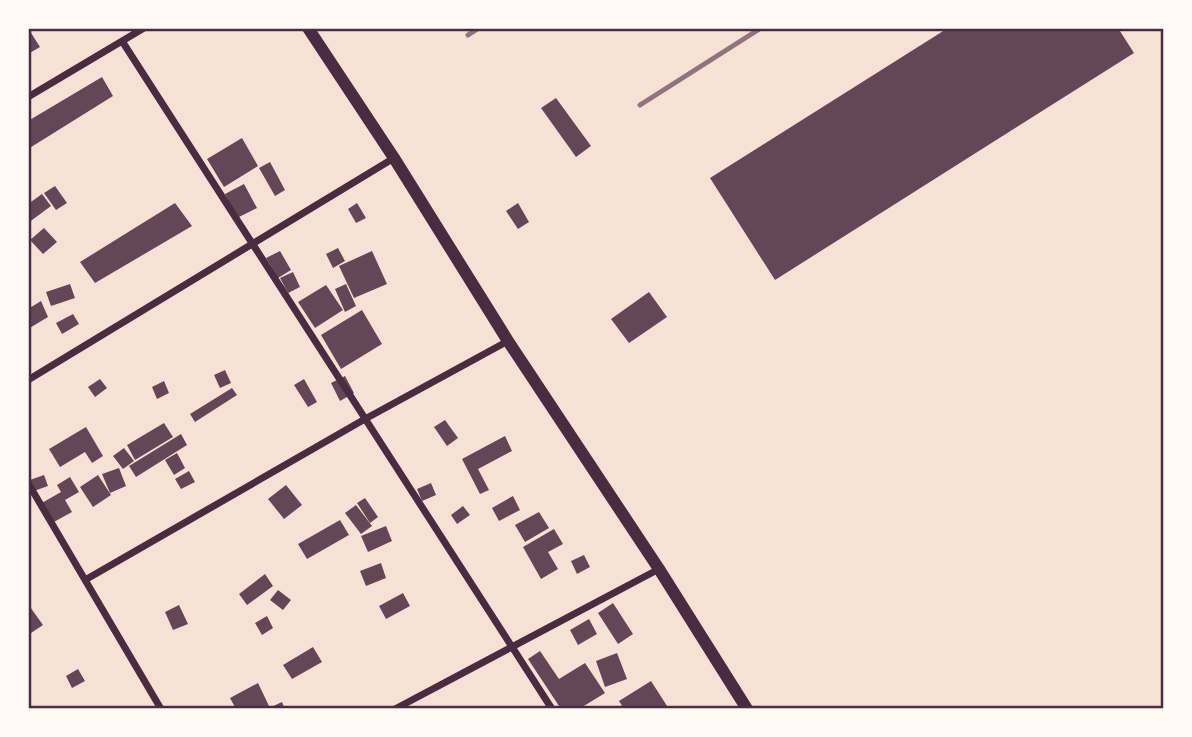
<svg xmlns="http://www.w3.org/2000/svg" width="1192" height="737" font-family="'Space Grotesk',sans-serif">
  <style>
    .building { fill: #644757 }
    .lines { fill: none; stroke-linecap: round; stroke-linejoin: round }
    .minor { stroke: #4a2c40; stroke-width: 7 }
    .tertiary { stroke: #4a2c40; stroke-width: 12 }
    .rail { stroke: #8f747c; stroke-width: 5 }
    .neatline { fill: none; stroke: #4a2c40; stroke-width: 2.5 }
  </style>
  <rect width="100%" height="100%" fill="#f7e1d7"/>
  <path class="building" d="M28,28L40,47L28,54Z
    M948,28H1118L1134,53L775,280L710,178Z
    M102,77L113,96L28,149V121Z
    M556,98L591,146L576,157L541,108Z
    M242,138L258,166L224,187L207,159Z
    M270,162L285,190L275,196L259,168Z
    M244,184L257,208L237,218L225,194Z
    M55,186L67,203L56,210L44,193Z
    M42,194L51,206L28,223V204Z
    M175,203L192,226L95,283L80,262Z
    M357,203L366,218L356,223L348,209Z
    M518,203L529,222L518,229L506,211Z
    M44,228L57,242L43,254L30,240Z
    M338,248L345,261L333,268L326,254Z
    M280,251L291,270L278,278L266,258Z
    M372,251L387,284L354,298L339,266Z
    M293,272L300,287L288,293L280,278Z
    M70,284L75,298L51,306L46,292Z
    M346,284L356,306L345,312L335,289Z
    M326,285L343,310L315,328L298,302Z
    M649,292L667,317L629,343L611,319Z
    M41,301L48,317L28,329V309Z
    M362,310L382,344L341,369L321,335Z
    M73,314L79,324L62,334L56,323Z
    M225,370L231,383L220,388L214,375Z
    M345,376L354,393L340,401L331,383Z
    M100,379L107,388L95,397L88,387Z
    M304,379L317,402L308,407L294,385Z
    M164,381L169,393L157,399L152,387Z
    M232,388L237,395L195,422L190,414Z
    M445,420L458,438L447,446L434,427Z
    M164,423L173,437L135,460L127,445Z
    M86,427L103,456L92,463L85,452L60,467L49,449Z
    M181,434L187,445L136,477L129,466Z
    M505,436L512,451L478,469L489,490L480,494L462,459Z
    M124,448L134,461L123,469L113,456Z
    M177,453L185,468L174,475L165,460Z
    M119,468L126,486L110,493L102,474Z
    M189,471L195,482L181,489L175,479Z
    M44,475L48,486L34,491L30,480Z
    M98,475L111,495L93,507L80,487Z
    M70,477L79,492L65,500L72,512L52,523L40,504L61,492L57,485Z
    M431,483L436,495L422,501L417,489Z
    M286,485L302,505L284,519L268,499Z
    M513,496L520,510L499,521L492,508Z
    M365,498L378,517L370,523L357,503Z
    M356,505L372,526L361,534L345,513Z
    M463,506L470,515L457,524L451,515Z
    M539,512L549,528L525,542L515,525Z
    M340,520L349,535L307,559L298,544Z
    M386,526L392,541L368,552L361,536Z
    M554,529L563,544L548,552L558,569L541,579L523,547Z
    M584,555L590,567L577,574L571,561Z
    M381,563L386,578L366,586L360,571Z
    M265,574L273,586L247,605L239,594Z
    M278,590L291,600L283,610L270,600Z
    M403,593L410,606L386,619L379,606Z
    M613,603L633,634L618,644L598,613Z
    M28,604L43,625L28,635Z
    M179,605L188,624L173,630L165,612Z
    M267,616L273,628L262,635L255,623Z
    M589,619L597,634L578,645L570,630Z
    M313,647L322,662L292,679L283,665Z
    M540,651L559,679L585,663L605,693L579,709H561L528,659Z
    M617,653L627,679L605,687L596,661Z
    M78,669L85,681L72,688L66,676Z
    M651,681L669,709H624L619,701Z
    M258,683L269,706L263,709H236L230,698Z
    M282,702L285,709H267Z"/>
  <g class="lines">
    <path class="minor" d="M122,41L552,709
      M28,97L144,28
      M28,380L394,158
      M28,483L161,709
      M85,580L365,419L508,341
      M395,709L659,569"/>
    <path class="tertiary" d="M308,28L394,158L508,341L659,569L747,709"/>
    <path class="rail" d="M468,35L479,28
      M640,105L761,28"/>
  </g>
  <rect width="1192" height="737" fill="none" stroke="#fffaf5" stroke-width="60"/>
  <rect x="30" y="30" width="1132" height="677" class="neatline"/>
</svg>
